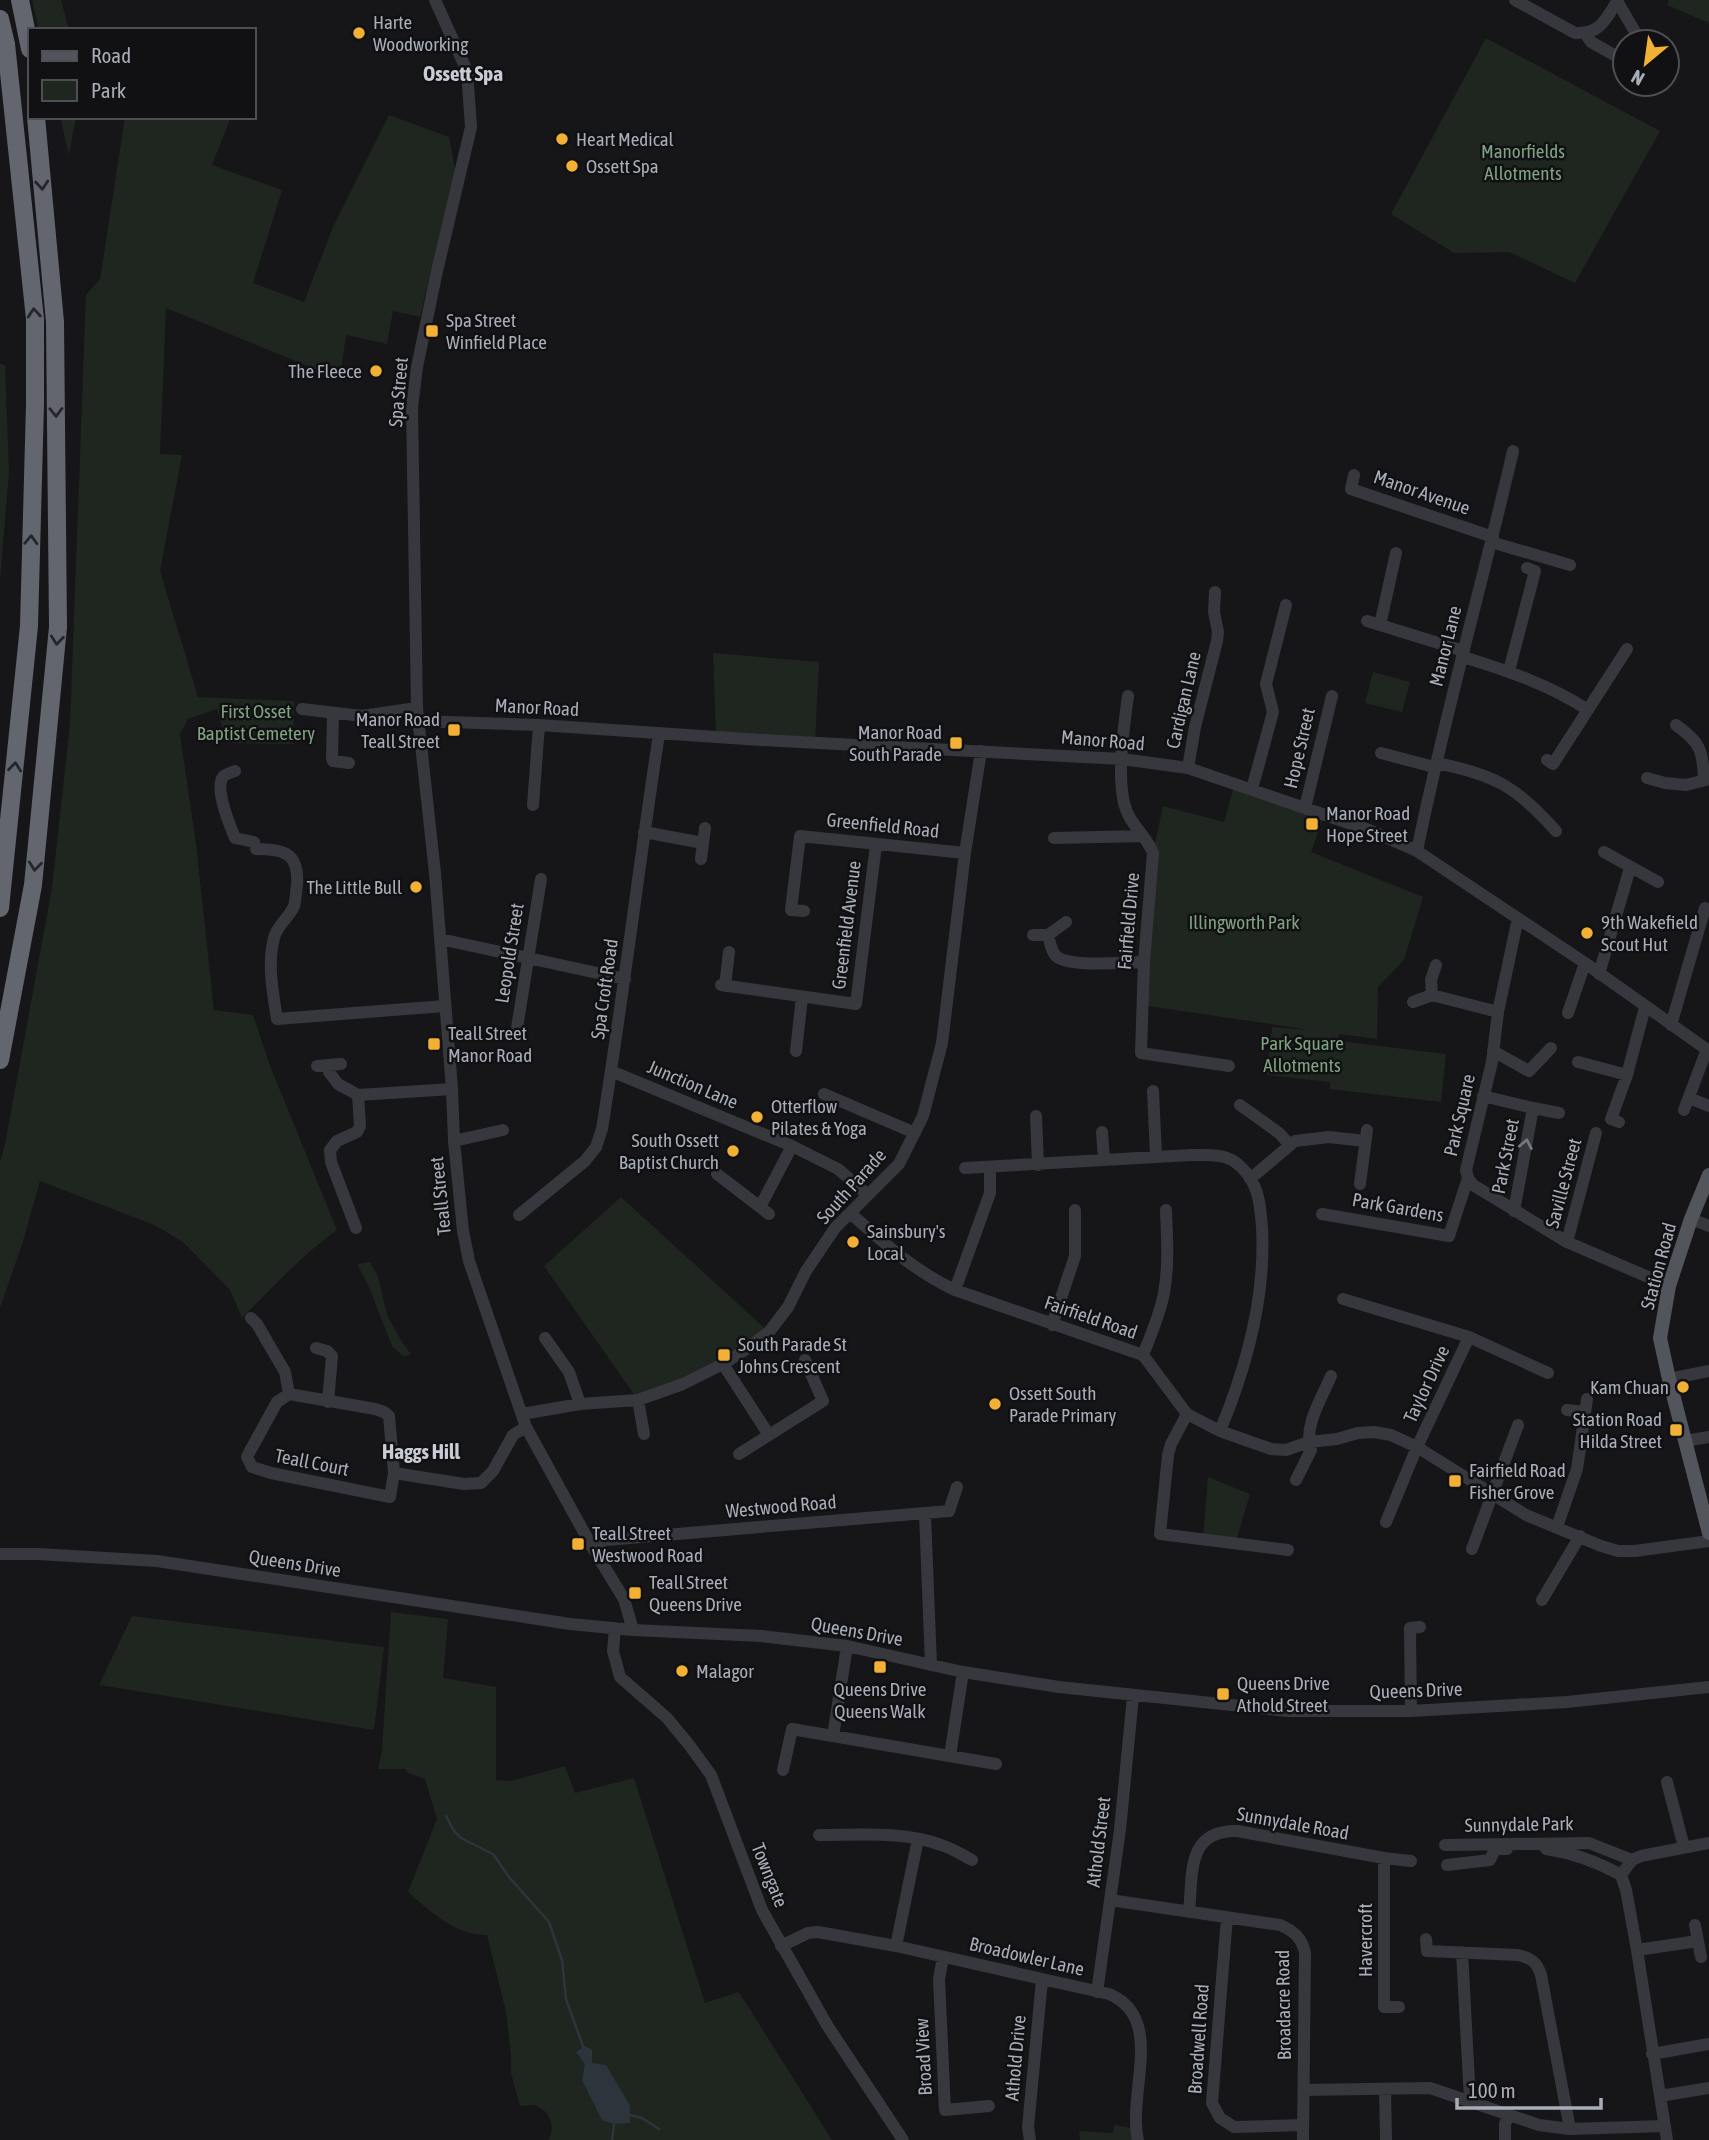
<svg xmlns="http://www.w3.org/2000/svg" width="1709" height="2140" font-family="'Asap Condensed',sans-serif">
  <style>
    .green { fill: #1e261f }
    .water { fill: #2c353c }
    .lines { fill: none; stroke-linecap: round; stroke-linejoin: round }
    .stream { stroke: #2c353c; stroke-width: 2.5 }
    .minor { stroke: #37383d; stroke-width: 12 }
    .major { stroke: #53555c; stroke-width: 14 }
    .highway { stroke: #63666e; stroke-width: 18 }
    .oneway { stroke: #26262a }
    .oneway2 { stroke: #757881 }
    .poi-dot { fill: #f2b134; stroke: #111113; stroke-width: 2.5 }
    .labels { text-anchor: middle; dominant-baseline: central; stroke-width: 5; stroke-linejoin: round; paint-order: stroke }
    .poi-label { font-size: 19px; fill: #a8adb8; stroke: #111113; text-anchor: start }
    .park-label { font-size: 19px; fill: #7fa381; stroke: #111113 }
    .street-label { font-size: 19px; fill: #a8adb8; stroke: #111113 }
    .neighbourhood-label { font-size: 21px; font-weight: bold; fill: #c9ccd4; stroke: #111113 }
  </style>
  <rect width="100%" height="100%" fill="#161618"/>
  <path class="green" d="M32,0H61L69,30H39Z
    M1669,0H1709V23L1667,5Z
    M1486,38L1660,131L1575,283L1509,252L1454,253L1391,214Z
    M389,115L449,137L455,169L420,317L393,311L387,344L346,335L340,379L166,308L160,454L182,455L160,571L198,697L294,701L293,744L227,743L217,709L188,719L180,734L196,844L214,1010L253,1015L269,1063L337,1230C302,1255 273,1287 242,1318L230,1290L183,1242L154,1225L40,1181L23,1241L0,1308V1162L5,1144L52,888L70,724L86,295L100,279L125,117H231L212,165L282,190L253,283L304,302L333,227Z
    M60,117H76L69,155Z
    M0,364L5,365L9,472L0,579Z
    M713,653L819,662L815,743L716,736Z
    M1373,672L1410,682L1402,712L1365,703Z
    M1252,789L1324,815L1311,852L1423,897L1404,960L1378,987L1377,1039L1339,1034L1338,1041L1446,1054L1441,1102L1330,1089V1082L1267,1075L1272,1027L1310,1030L1142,1005L1153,853L1163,806L1224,822L1233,790Z
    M621,1197L769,1332L742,1352L638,1400L544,1266Z
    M370,1262L378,1277L387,1315L402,1342L411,1354L404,1357L392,1346L369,1287L357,1264Z
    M1208,1477L1250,1494L1235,1544L1203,1539Z
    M391,1612L448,1619L443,1678L496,1687V1780L511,1781L565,1766L575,1793L634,1778L705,2003L739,1992L832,2140H548C557,2127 549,2107 532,2105C528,2105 524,2106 520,2106L511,2073V2055L506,2012L487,1935C456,1936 430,1911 408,1892L437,1819L425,1779L408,1773L405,1769H378L382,1750Z
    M132,1616L384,1647L374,1730L99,1685Z
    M1114,2125L1132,2128L1134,2140H1080L1079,2131L1113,2133Z"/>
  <path class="water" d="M585,2046L592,2050V2063L606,2065L630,2106V2123L614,2124L602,2120L582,2080L585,2064L576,2052Z"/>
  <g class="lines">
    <path class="stream" d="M446,1816L454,1831L461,1838L493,1854L509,1877L549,1922L562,1960L566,1999L584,2049
      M630,2115L642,2118L659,2129
      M612,2140L614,2124"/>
    <path class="minor" d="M435,0L467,71L471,127L437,271L417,367L412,408L417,708L435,873L452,1089L454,1141L463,1231L469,1261L526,1427L591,1545L624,1599L633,1630
      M1515,0L1575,33C1601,34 1605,20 1618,0
      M1617,1L1641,42
      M1585,33L1591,42L1625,61
      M1354,475L1351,489L1493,537
      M1491,542L1570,565
      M1367,621L1464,651
      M1380,625L1396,553
      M1463,657C1506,670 1550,685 1588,710
      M1509,671L1535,571L1527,568
      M1128,696C1124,726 1115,784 1127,812C1133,827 1147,837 1153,853L1144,962L1141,1053L1229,1066
      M302,709L362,716L417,708
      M333,714L332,758L333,761L349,763
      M418,721L539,725L761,740L1122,759L1188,768L1369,830L1417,851L1585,963L1709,1051
      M1676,725C1700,742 1703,750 1704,780
      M1381,753L1434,767
      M1547,760L1553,764L1627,649
      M1436,763C1494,774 1517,787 1556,831
      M1188,768L1195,727L1217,641L1218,632L1214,612L1215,592
      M235,771C233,772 225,774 224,776C213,785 230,826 235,838L254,842
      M1647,778L1665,783L1686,785L1709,779
      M1252,789L1273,712L1266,684L1286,605
      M533,805L539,725
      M1305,808L1332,696
      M644,832L703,843
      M1054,838L1143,836
      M256,849C284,849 299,853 297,884C296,892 296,899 294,906C289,918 277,925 274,938C267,965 273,993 277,1019L445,1006
      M1417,851C1444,717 1482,585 1513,451
      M1604,852L1658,882
      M701,859L705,828
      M804,911L791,910L800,836L965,853
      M1518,918L1498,1012L1492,1062L1466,1170L1468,1178L1473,1185L1567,1242L1669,1286
      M1033,935H1048L1066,922
      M1048,935C1050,942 1051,951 1056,956C1069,968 1125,962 1144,962
      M440,939L625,979
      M1599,974L1630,868
      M721,985L856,1004L876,845
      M725,986L729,952
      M1432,995L1431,980L1436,965
      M1413,1002L1432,995L1498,1012
      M1568,1013L1585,963
      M1671,1025L1705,908
      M516,1034L541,879
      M796,1051L802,997
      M1493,1051L1529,1071L1551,1048
      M1578,1062L1627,1075
      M329,1065V1072L338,1084L358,1095L452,1089
      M317,1066L341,1064
      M611,1071L792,1146L838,1169L868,1195
      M1153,1091L1156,1155
      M824,1094L915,1133
      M1483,1096L1533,1108L1514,1211
      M1689,1098L1709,1106
      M1240,1105L1279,1133L1289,1144
      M1533,1108L1559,1113
      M1684,1110L1707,1049
      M1036,1116L1038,1165
      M1619,1122L1611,1119L1627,1075L1645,1007
      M1102,1132L1104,1159
      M454,1141L503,1130
      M965,1168L1191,1155C1209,1155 1227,1153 1241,1167C1259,1184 1260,1204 1262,1227C1266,1297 1247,1366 1220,1431
      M717,1174L769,1214
      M1250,1179L1295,1141L1329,1137L1365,1141
      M1360,1184L1367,1130
      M760,1207L792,1146
      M850,1213C884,1243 914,1271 955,1290L1143,1355L1187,1414L1220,1431L1271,1449L1286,1450L1309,1442L1337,1439L1358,1433L1374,1432L1391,1435L1417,1447L1526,1515L1601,1546L1618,1551H1635L1709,1541
      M1322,1214L1449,1236L1468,1178
      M519,1215L585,1161L596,1147L602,1129C623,998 639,865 659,734
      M1691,1219L1709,1226
      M356,1228L331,1162L330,1150L337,1141L357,1132L360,1126L358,1095
      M1567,1242L1596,1133
      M955,1290L990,1193V1167
      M1343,1299L1469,1337L1548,1373
      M251,1318L257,1324L285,1372L289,1394
      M1052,1325L1075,1256V1210
      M545,1338L569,1372L580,1404
      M316,1348L327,1351L332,1356L328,1402
      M1143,1355C1151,1335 1160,1314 1164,1293C1169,1265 1167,1238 1166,1210
      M723,1364L769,1435
      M1669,1379L1709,1371
      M289,1394L375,1409L384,1412L389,1416L394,1473L390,1497L271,1473L252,1467L247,1457L250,1451L277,1402Z
      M638,1400L644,1434
      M1567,1410L1585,1412
      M522,1414L580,1404L638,1400L683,1384L723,1364L742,1352L769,1332L788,1307L806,1271L835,1228L899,1164L923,1116L942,1043L965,853L981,751
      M1187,1414L1171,1444L1168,1455L1160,1534L1288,1550
      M1685,1441L1709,1437
      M739,1454L823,1401L805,1360
      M394,1473L464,1484L481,1483L493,1471L513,1435L526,1427
      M1296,1480L1311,1450C1303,1426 1322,1398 1331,1376
      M925,1514L931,1665
      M1386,1522L1417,1447L1469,1337
      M1557,1527L1577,1469L1587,1399
      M591,1545L606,1540L949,1511L957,1487
      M1472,1549L1518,1425
      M0,1554H38L157,1561L570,1624L633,1630L761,1636L847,1646L963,1672L1059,1687L1288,1711H1411L1567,1702L1709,1687
      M1542,1600L1580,1536
      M615,1628L613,1651L620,1677L667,1718L690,1746L711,1775L762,1910L827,2025L903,2140
      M1411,1711L1410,1628L1420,1627
      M833,1736L847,1646
      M950,1756L963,1672
      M783,1770L792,1729L996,1764
      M1667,1782L1684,1847
      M819,1835C860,1835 903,1831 941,1845C952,1848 962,1855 972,1860
      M1445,1845L1589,1843L1632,1860
      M1546,1849C1573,1853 1596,1861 1621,1875
      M1384,1858V2007H1399
      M1447,1865L1490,1860L1495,1849H1507
      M1110,1900L1280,1925C1294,1931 1302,1938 1305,1953L1303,2140
      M1189,1912C1193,1874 1186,1830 1237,1831L1384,1858L1411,1861
      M1227,1917L1212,2103L1220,2118L1234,2127L1303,2125
      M1695,1925L1701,1957
      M1426,1939L1427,1951L1518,1955C1531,1958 1537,1962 1541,1975L1570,2129
      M781,1946L808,1933L818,1932L896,1946L1109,1994C1166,2018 1127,2092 1138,2140
      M896,1946L918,1839
      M1637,1950L1698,1941
      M1462,1952L1470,2100
      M943,1957L939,1979L945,2110L989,2106
      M1097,1992L1120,1830L1133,1696
      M1652,2054L1709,2044
      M1385,2089L1386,2140
      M1304,2090L1430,2088L1539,2125L1570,2129L1665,2126
      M1660,2096L1709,2088
      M1030,2140L1028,2127L1042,1980
      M1505,2140V2124L1509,2114
      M1667,2140L1637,1950L1626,1890L1621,1875L1632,1860L1641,1856L1709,1843"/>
    <path class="major" d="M1709,1175L1691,1219L1669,1286L1660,1338L1669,1379L1709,1533"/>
    <path class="highway" d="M20,0L30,49
      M0,19L6,44L35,319V404L29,626L0,908
      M0,1060L33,885L58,627L55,322L36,117"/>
  </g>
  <defs><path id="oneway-chevron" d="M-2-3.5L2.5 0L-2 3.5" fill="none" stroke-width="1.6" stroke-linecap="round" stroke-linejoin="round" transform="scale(1.75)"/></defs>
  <g class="oneway">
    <use href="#oneway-chevron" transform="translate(42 185) rotate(85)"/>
    <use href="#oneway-chevron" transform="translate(34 313) rotate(-95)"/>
    <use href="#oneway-chevron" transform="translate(56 412) rotate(89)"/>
    <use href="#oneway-chevron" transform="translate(31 540) rotate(-88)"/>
    <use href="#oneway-chevron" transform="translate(57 640) rotate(96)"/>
    <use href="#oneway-chevron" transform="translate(15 767) rotate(-84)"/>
    <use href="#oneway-chevron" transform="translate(35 866) rotate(96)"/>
  </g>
  <use class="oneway2" href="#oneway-chevron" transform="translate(1526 1144) rotate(-79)"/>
  <g class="poi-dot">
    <circle cx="359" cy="33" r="7"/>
    <circle cx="562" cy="139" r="7"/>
    <circle cx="572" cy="166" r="7"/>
    <rect x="425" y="324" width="14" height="14" rx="3.5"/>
    <circle cx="376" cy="371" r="7"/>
    <rect x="447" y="723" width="14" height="14" rx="3.5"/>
    <rect x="949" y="736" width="14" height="14" rx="3.5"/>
    <rect x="1305" y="817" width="14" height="14" rx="3.5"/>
    <circle cx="416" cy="887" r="7"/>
    <circle cx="1587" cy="933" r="7"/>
    <rect x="427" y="1037" width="14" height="14" rx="3.5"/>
    <circle cx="757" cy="1117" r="7"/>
    <circle cx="733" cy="1151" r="7"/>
    <circle cx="853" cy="1242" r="7"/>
    <rect x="717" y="1348" width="14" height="14" rx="3.5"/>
    <circle cx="1683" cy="1387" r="7"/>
    <circle cx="995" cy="1404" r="7"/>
    <rect x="1669" y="1423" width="14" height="14" rx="3.5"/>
    <rect x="1448" y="1474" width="14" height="14" rx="3.5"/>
    <rect x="571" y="1537" width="14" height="14" rx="3.5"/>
    <rect x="628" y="1586" width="14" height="14" rx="3.5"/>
    <rect x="873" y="1660" width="14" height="14" rx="3.5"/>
    <circle cx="682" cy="1671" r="7"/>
    <rect x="1216" y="1687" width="14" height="14" rx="3.5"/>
  </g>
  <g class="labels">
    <g class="poi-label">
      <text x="373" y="22">Harte<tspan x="373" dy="22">Woodworking</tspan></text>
      <text x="576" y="139">Heart Medical</text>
      <text x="586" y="166">Ossett Spa</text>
      <text x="446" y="320">Spa Street<tspan x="446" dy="22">Winfield Place</tspan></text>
      <text x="362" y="371" text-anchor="end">The Fleece</text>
      <text x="440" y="719" text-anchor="end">Manor Road<tspan x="440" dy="22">Teall Street</tspan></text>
      <text x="942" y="732" text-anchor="end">Manor Road<tspan x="942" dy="22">South Parade</tspan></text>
      <text x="1326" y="813">Manor Road<tspan x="1326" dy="22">Hope Street</tspan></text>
      <text x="402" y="887" text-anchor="end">The Little Bull</text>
      <text x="1601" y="922">9th Wakefield<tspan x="1601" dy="22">Scout Hut</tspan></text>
      <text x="448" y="1033">Teall Street<tspan x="448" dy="22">Manor Road</tspan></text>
      <text x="771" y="1106">Otterflow<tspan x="771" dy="22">Pilates &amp; Yoga</tspan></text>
      <text x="719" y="1140" text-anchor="end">South Ossett<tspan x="719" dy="22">Baptist Church</tspan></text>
      <text x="867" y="1231">Sainsbury's<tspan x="867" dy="22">Local</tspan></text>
      <text x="738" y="1344">South Parade St<tspan x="738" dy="22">Johns Crescent</tspan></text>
      <text x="1669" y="1387" text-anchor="end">Kam Chuan</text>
      <text x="1009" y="1393">Ossett South<tspan x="1009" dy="22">Parade Primary</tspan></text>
      <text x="1662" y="1419" text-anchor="end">Station Road<tspan x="1662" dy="22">Hilda Street</tspan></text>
      <text x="1469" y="1470">Fairfield Road<tspan x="1469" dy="22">Fisher Grove</tspan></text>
      <text x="592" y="1533">Teall Street<tspan x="592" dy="22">Westwood Road</tspan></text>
      <text x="649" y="1582">Teall Street<tspan x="649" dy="22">Queens Drive</tspan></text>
      <text x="696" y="1671">Malagor</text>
      <text x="1237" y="1683">Queens Drive<tspan x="1237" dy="22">Athold Street</tspan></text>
      <text x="880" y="1689" text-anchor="middle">Queens Drive<tspan x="880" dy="22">Queens Walk</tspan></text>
    </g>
    <g class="park-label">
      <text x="1523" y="151">Manorfields<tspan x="1523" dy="22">Allotments</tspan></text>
      <text x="256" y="711">First Osset<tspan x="256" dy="22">Baptist Cemetery</tspan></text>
      <text x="1244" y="922">Illingworth Park</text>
      <text x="1302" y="1043">Park Square<tspan x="1302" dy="22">Allotments</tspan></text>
    </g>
    <g class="street-label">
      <text transform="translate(398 392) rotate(-85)">Spa Street</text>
      <text transform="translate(1422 492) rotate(19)">Manor Avenue</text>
      <text transform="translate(1445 646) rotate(-76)">Manor Lane</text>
      <text transform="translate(1183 700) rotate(-77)">Cardigan Lane</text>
      <text transform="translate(537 707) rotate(3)">Manor Road</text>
      <text transform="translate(1103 740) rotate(5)">Manor Road</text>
      <text transform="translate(1299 748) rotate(-77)">Hope Street</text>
      <text transform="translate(883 825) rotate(6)">Greenfield Road</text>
      <text transform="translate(1128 921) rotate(-85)">Fairfield Drive</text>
      <text transform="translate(846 925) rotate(-83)">Greenfield Avenue</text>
      <text transform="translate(509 953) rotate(-81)">Leopold Street</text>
      <text transform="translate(604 989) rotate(-82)">Spa Croft Road</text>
      <text transform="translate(693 1084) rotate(23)">Junction Lane</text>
      <text transform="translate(1459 1115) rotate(-77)">Park Square</text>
      <text transform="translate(1505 1156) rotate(-79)">Park Street</text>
      <text transform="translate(1563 1183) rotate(-75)">Saville Street</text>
      <text transform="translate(851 1186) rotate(-48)">South Parade</text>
      <text transform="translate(440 1196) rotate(-96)">Teall Street</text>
      <text transform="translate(1398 1207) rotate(10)">Park Gardens</text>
      <text transform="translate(1658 1266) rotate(-75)">Station Road</text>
      <text transform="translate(1091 1317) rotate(19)">Fairfield Road</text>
      <text transform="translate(1426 1384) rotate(-65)">Taylor Drive</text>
      <text transform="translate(312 1462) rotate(11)">Teall Court</text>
      <text transform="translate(781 1506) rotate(-5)">Westwood Road</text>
      <text transform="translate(295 1563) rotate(9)">Queens Drive</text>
      <text transform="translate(857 1631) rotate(10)">Queens Drive</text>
      <text transform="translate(1416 1690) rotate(-2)">Queens Drive</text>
      <text transform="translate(1293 1823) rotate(10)">Sunnydale Road</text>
      <text transform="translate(1519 1824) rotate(-1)">Sunnydale Park</text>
      <text transform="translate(1098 1842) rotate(-83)">Athold Street</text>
      <text transform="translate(770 1875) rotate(68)">Towngate</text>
      <text transform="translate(1365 1940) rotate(-90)">Havercroft</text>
      <text transform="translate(1027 1956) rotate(13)">Broadowler Lane</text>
      <text transform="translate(1283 2005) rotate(-91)">Broadacre Road</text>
      <text transform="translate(1198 2039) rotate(-86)">Broadwell Road</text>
      <text transform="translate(923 2057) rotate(-93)">Broad View</text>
      <text transform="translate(1015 2058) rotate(-85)">Athold Drive</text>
    </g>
    <g class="neighbourhood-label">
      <text x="463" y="73">Ossett Spa</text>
      <text x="421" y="1451">Haggs Hill</text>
    </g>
  </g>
  <rect x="28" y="28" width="228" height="91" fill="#111113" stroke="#4d4f55" stroke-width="2"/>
  <rect x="42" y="51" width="35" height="10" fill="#53555c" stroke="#4d4f55" stroke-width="2"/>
  <text x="91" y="63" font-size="21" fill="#a8adb8">Road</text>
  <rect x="42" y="80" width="35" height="21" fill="#1e261f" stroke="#4d4f55" stroke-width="2"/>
  <text x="91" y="98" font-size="21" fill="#a8adb8">Park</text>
  <g transform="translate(1646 63) rotate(209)"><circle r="33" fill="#111113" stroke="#4d4f55" stroke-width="2"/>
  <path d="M0-5L12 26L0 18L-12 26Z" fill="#f2b134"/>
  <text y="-10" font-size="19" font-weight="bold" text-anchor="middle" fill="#a8adb8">N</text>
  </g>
  <path d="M1457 2098v10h144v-10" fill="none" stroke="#a8adb8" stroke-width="3.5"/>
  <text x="1468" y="2098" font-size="21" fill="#a8adb8" stroke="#111113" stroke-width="5" paint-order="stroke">100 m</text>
</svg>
